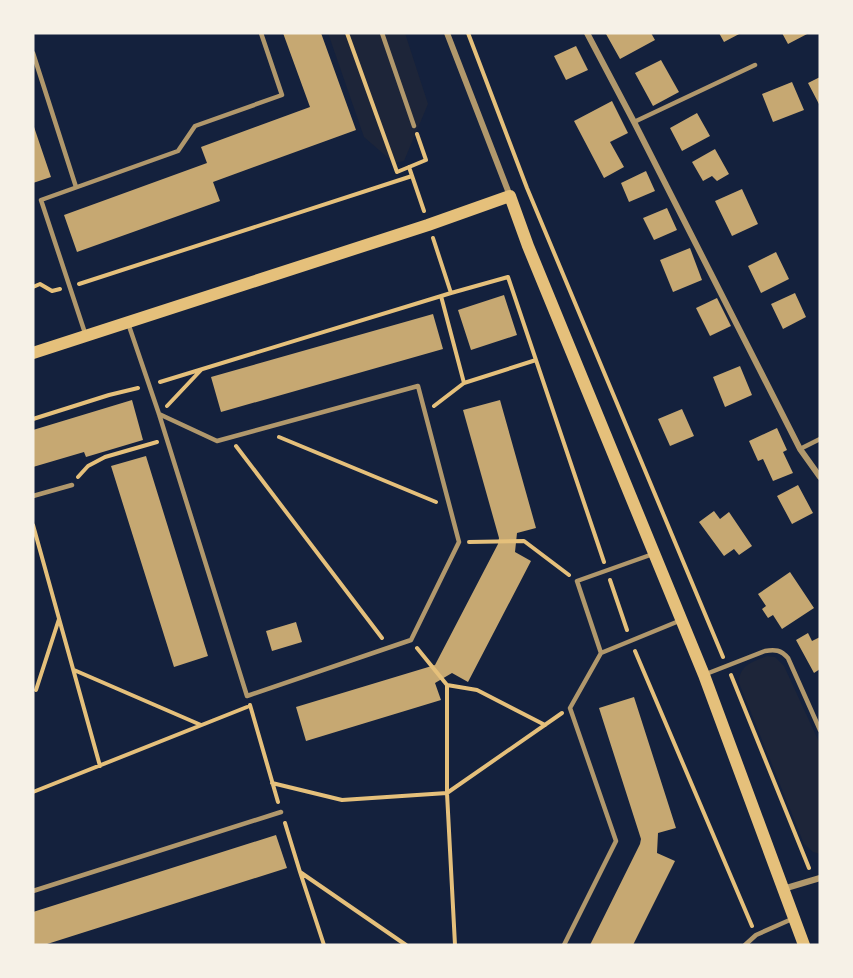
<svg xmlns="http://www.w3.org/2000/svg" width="853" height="978" font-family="Lato,sans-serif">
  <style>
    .green { fill: #1d2539 }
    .building { fill: #c6a872 }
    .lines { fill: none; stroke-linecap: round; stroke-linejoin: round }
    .path { stroke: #e5c07b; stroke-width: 4 }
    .service { stroke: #b1986c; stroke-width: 4.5 }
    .minor { stroke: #b1986c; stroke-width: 6 }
    .secondary { stroke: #e5c07b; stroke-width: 12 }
  </style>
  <rect width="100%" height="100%" fill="#14213d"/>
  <path class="green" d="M328,33H405L428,104L404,161L394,163L364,137Z
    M767,656L775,657L784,666L820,744V854L813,852L804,844L739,683C739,665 752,662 767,656Z"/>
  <path class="building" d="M283,33H321L356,130L213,182L220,201L77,252L64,215L207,163L201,147L310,107Z
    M608,33H651L655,40L620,59L606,34Z
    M719,33H741L724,42Z
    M782,33H809L788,44Z
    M576,46L588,70L566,80L554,56Z
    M661,60L679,92L653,106L635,73Z
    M820,77V106L808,83Z
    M792,82L804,110L773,122L762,94Z
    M612,101L628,133L610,142L624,167L604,178L574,121Z
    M697,113L710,136L682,151L670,128Z
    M33,124L51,177L33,183Z
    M715,149L729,174L717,181L712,176L703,181L692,162Z
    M646,171L655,191L629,202L621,183Z
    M742,189L758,224L732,236L715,201Z
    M667,208L677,230L654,240L643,218Z
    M690,248L702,280L673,292L660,260Z
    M776,252L789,279L761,293L748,266Z
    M795,293L806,317L783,329L771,304Z
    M504,295L517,335L471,350L458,310Z
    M717,298L731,326L710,336L696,308Z
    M433,314L443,349L221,412L211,377Z
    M740,366L752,395L725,407L713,377Z
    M132,400L143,440L86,457L84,452L33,467V430Z
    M500,400L536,528L517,533L515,552L531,561L468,682L452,673L435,683L441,700L306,741L296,707L435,665L498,544L499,538L463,410Z
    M682,409L694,436L670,446L658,419Z
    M777,428L787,450L783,452L793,473L773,481L763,459L758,461L749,441Z
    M146,456L208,656L174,667L111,466Z
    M798,485L813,513L792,524L777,496Z
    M714,511L720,519L729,512L752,546L739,555L734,549L724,556L699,522Z
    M790,572L814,608L782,629L773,615L768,618L762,609L766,606L758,594Z
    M296,622L302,642L272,651L266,631Z
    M808,633L812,641L820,637V669L814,673L796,640Z
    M634,697L676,828L658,833L657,853L675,861L633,945H590L640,844L641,839L599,708Z
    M276,835L287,868L44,945H33V912Z"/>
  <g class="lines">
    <path class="path" d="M347,33L397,172L426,160L417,134
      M468,33L527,188L723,657
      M409,167L424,211
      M79,284L412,176
      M33,287L40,284L52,291L60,289
      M451,293L508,277L604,562
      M160,382L451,293L433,238
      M464,383L536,360
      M167,406L201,370
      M434,406L464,383L441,296
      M33,419L109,395L138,388
      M279,437L436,502
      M236,446L382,638
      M78,477L88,466L105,457L157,442
      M33,525L100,766
      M469,542L524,541L569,575
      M610,580L627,630
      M635,651L752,926
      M74,670L201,725
      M731,675L809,868
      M447,685L477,690L545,725
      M36,690L59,619
      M250,705L278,802
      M272,783L342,800L447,793V685L417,648
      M33,792L247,707
      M285,823L300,872L406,945
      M300,872L324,945
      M455,945L447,793L562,713"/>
    <path class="service" d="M382,33L414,126
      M33,53L76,187
      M634,122L755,65
      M128,323L159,414L247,696L411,640L459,542L418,386L217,441L159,414
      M85,333L41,200L178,151L195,126L282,95L261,33
      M800,449L820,439
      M33,496L72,485
      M601,653L577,581L653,554
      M706,674L765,651C775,649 781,650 788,658L820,730
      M33,891L281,812
      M564,945L616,841L570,708L601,653L679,621
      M745,945L756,935L792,919"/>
    <path class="minor" d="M447,33L510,196
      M587,33L634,122L800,449L820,477
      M783,889L820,878"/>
    <path class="secondary" d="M33,353L428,225L510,196L528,246L704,675L804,945"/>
  </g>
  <rect width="853" height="978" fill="none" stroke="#f6f1e7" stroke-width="69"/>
</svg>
